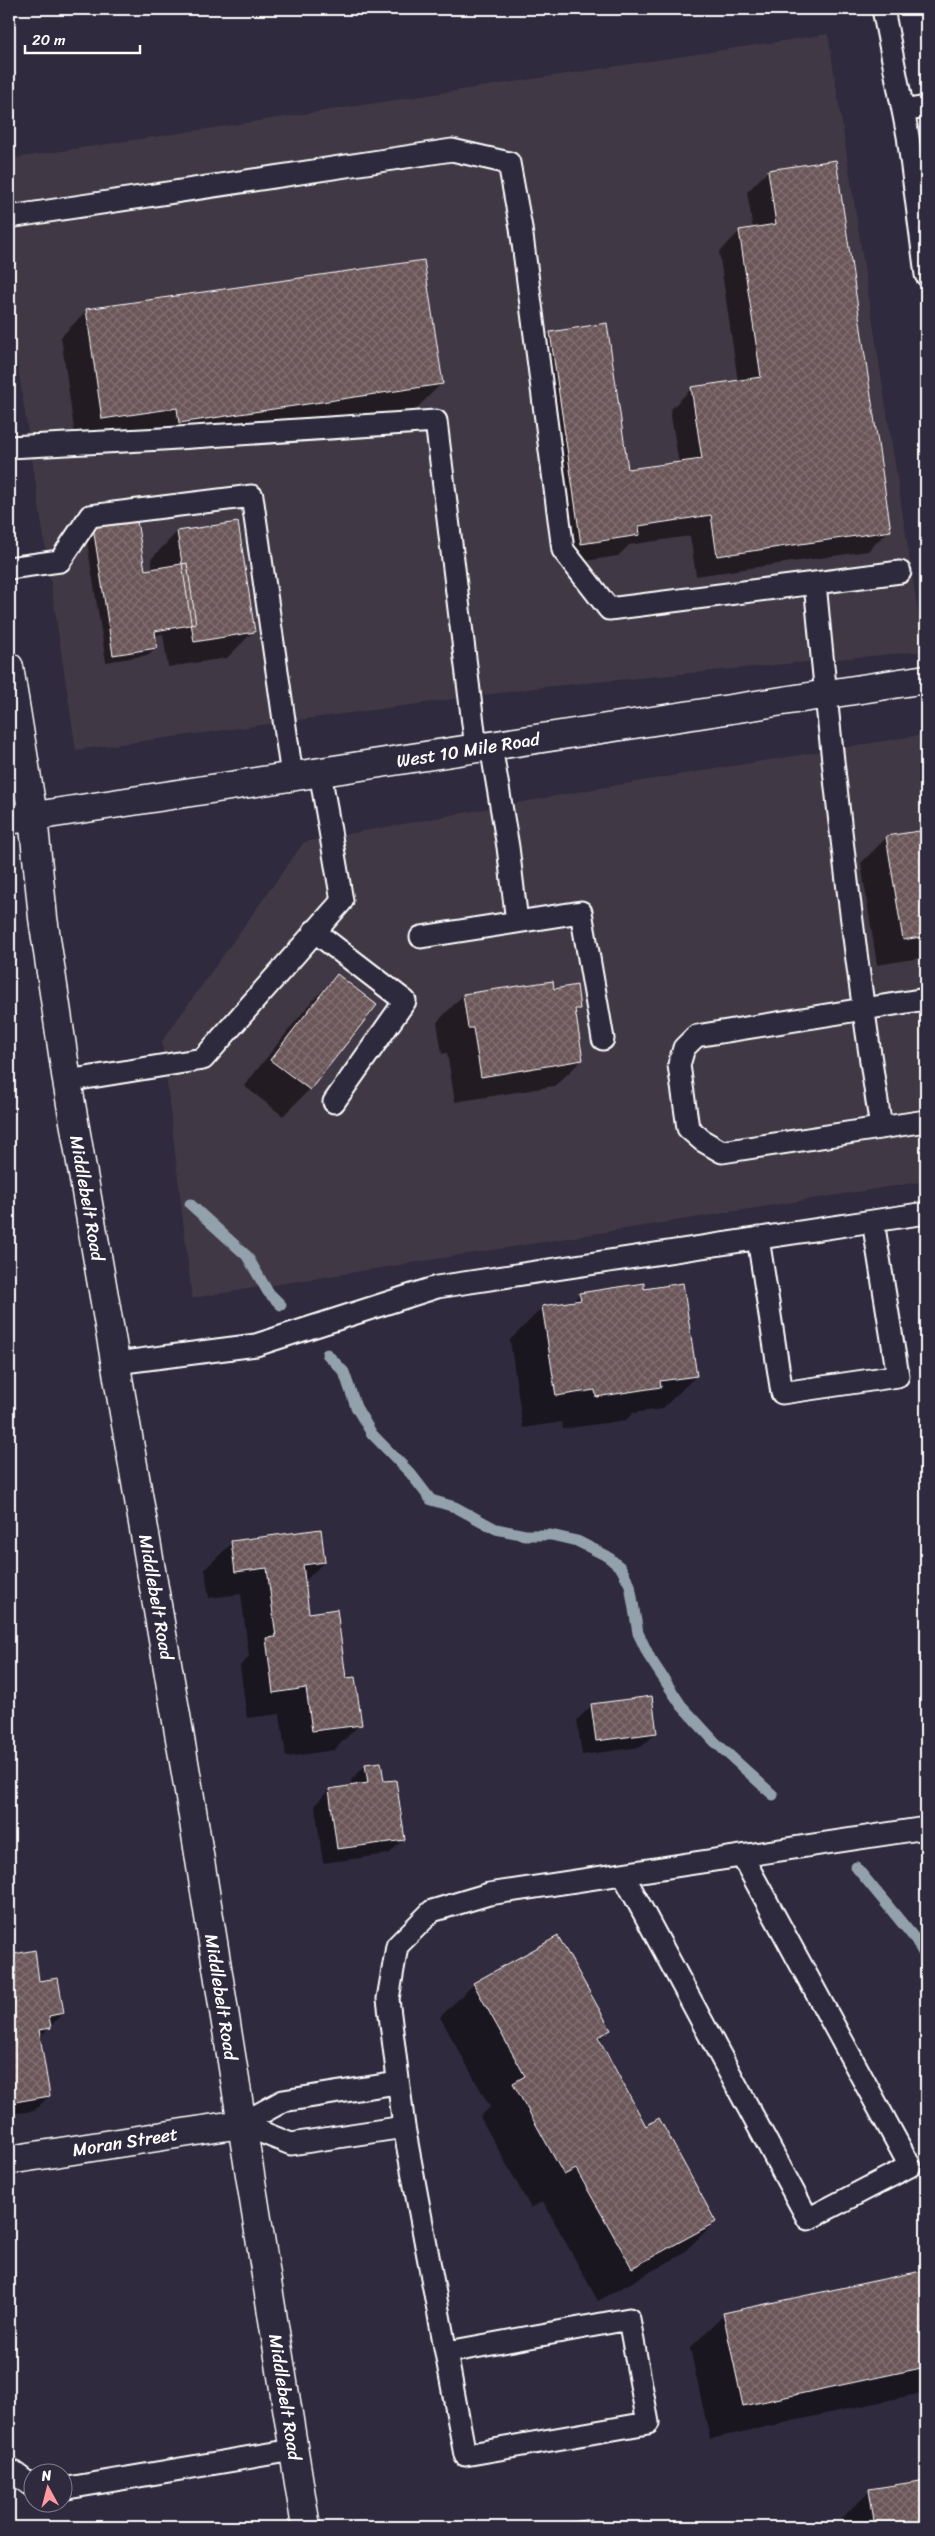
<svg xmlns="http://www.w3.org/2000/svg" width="935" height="2536" font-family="Sriracha,sans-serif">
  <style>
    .built { fill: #413845 }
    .shadow { fill: #0007 }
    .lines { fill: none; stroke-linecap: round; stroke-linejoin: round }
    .stream { stroke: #93a1ac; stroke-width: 11 }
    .building { fill: url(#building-cross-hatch); stroke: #fff }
    .lane-casing { stroke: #fff; stroke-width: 25 }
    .street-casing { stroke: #fff; stroke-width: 31 }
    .secondary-casing { stroke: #fff; stroke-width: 31 }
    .lane { stroke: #2f2a3d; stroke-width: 21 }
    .street { stroke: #2f2a3d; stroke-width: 28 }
    .secondary { stroke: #2f2a3d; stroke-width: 28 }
    .labels { text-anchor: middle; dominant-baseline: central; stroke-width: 4; stroke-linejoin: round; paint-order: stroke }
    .street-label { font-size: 18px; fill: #fff; stroke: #2f2a3d }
  </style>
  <defs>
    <pattern id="building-cross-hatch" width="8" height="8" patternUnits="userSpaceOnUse" patternTransform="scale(1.25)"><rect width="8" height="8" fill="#6b5759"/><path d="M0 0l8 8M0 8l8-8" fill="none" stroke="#817072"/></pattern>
  </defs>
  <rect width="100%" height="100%" fill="#2f2a3d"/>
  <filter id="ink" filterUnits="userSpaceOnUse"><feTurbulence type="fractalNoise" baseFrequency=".02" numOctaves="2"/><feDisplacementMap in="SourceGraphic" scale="10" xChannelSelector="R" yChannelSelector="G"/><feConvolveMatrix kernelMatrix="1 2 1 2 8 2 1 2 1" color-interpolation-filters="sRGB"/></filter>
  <g filter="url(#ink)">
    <path class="built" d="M828,34L924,651L543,687L76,750L9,307V159Z
      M926,734V1181L192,1298L162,1041L304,842L588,790Z"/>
    <path class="shadow" d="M768,171L889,530L868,551L696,576L690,536L629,545L618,556L560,565L529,355L550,333L606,325L627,471L679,464L670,410L692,388L738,382L719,252L740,231L753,229L747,192Z
      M87,310L441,384L415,410L153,449L76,444L61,337Z
      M93,529L144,571L153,570L151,559L177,532L254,631L227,658L168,667L163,634L154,636L156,648L149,655L106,662L86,536Z
      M926,831V957L877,965L861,863L887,837Z
      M337,976L375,1006L309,1090L283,1116L244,1086L311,1002Z
      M552,982L553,990L579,1008L575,1013L582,1060L555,1086L455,1102L447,1053L442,1054L437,1022L463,995Z
      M580,1294L696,1376L662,1409L633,1413L626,1420L563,1429L562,1422L523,1428L510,1340L543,1307L572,1303Z
      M232,1543L324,1562L304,1582L308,1614L345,1680L360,1724L334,1750L286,1757L280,1714L247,1718L240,1666L249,1657L241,1594L209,1598L205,1569Z
      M592,1705L656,1733L641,1747L582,1755L577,1720Z
      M366,1765L383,1783L403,1839L389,1854L323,1863L315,1805L329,1790L352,1787L351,1780Z
      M34,1952L38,1983L63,2013L39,2038L49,2096L34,2111L9,2114V1956Z
      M474,1984L609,2030L598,2041L646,2127L715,2222L681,2255L598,2301L543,2201L531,2208L480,2117L490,2107L440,2017Z
      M926,2271V2392L710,2439L690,2348L724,2315Z
      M926,2481V2527H837V2523L870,2490Z"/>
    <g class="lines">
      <path class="stream" d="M190,1204L247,1256L268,1292L281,1305
        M327,1354L344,1372L356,1407L372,1434L411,1474L431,1500L455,1507L496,1529L525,1535H551L577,1541L607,1556L621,1568L630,1585L638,1633L650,1658L681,1705L715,1742L773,1795
        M856,1867L916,1940L926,1958"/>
    </g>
    <path class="building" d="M836,160L891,531L717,556L711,515L639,526L640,535L581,544L550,332L607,323L628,469L702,459L691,387L761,377L739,230L776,224L768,170Z
      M424,260L443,384L179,423L177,408L102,419L86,309Z
      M137,521L145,570L187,563L196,624L155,631L157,648L113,655L93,527Z
      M238,522L255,632L194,642L177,531Z
      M926,830V936L903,940L886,836Z
      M337,974L377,1005L310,1090L270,1060Z
      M553,981L554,989L577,985L580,1009H575L583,1060L481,1077L473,1028H468L463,994Z
      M644,1283V1289L683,1283L697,1376L660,1381L661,1387L596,1397L595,1390L556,1396L542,1306L581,1300L579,1293Z
      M321,1529L325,1562L303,1565L309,1613L337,1609L346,1678L355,1677L362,1725L312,1731L306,1688L273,1693L266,1638L276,1637L267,1568L235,1572L231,1541Z
      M652,1696L657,1733L596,1741L591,1704Z
      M381,1762L384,1781L396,1780L405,1840L337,1849L329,1789L368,1783L365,1764Z
      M558,1936L611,2030L598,2037L646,2126L659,2118L716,2222L632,2268L576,2169L564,2175L513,2083L525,2076L473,1983Z
      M35,1950L39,1981L58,1978L64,2013L49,2016L51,2028L39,2030L50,2096L9,2103V1955Z
      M926,2270V2367L743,2406L723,2313Z
      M926,2480V2527H875L869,2489Z
      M591,2519L592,2527H540Z"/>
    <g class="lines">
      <g class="lane-casing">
        <path id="lane" d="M883,9L908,136L926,275
          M903,111L926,107
          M9,217L452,150L509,163L521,228L563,550L609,609L815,583C832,766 853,947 881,1128
          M9,447L162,439L436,421L476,748
          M9,568L60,561L90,516L252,496L292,776
          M815,583L900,572
          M491,746L508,847L517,922L581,912L603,1039
          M314,931L405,1001L334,1102
          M421,937L517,922
          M926,999L696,1036L684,1048L679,1065L688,1128L703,1141L722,1152L926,1121
          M67,1081L203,1059L342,901L320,772
          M758,1238L782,1393L898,1376L873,1221
          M116,1363L256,1345L437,1287L926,1213
          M623,1874L808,2219L910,2166L742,1856
          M241,2124L291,2144L404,2127
          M241,2124L283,2101L397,2083
          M448,2352L629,2319L648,2423L465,2455L404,2127L388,1999L397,1946L432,1911L489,1894L926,1828
          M9,2469L32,2486
          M62,2489L293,2450"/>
      </g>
      <g class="street-casing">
        <path id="street" d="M9,2160L241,2124"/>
      </g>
      <g class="secondary-casing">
        <path id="secondary" d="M9,667L33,816L43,918L67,1081L189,1791L306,2527
          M9,820L926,679"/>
      </g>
      <use href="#lane" class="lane"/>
      <use href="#street" class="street"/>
      <use href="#secondary" class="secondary"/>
    </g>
  </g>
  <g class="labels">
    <g class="street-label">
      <text transform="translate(468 750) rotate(-9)">West 10 Mile Road</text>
      <text transform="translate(87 1198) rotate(80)">Middlebelt Road</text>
      <text transform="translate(156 1597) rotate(80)">Middlebelt Road</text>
      <text transform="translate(221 1997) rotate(81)">Middlebelt Road</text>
      <text transform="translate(125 2142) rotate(-9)">Moran Street</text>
      <text transform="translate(285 2397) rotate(81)">Middlebelt Road</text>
    </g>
  </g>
  <rect width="935" height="2536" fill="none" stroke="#2f2a3d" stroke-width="30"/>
  <rect x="15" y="15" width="905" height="2506" fill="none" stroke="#fff" stroke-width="2" filter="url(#ink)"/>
  <g transform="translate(48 2488) rotate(353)"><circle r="24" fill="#2f2a3d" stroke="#827f8b"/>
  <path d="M0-4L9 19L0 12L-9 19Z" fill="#ff9aa2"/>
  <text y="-8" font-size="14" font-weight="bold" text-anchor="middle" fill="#ffffff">N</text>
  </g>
  <path d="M25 45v8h115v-8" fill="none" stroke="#ffffff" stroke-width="2.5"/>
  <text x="32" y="45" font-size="15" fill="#ffffff" stroke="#2f2a3d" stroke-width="4" paint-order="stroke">20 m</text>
</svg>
